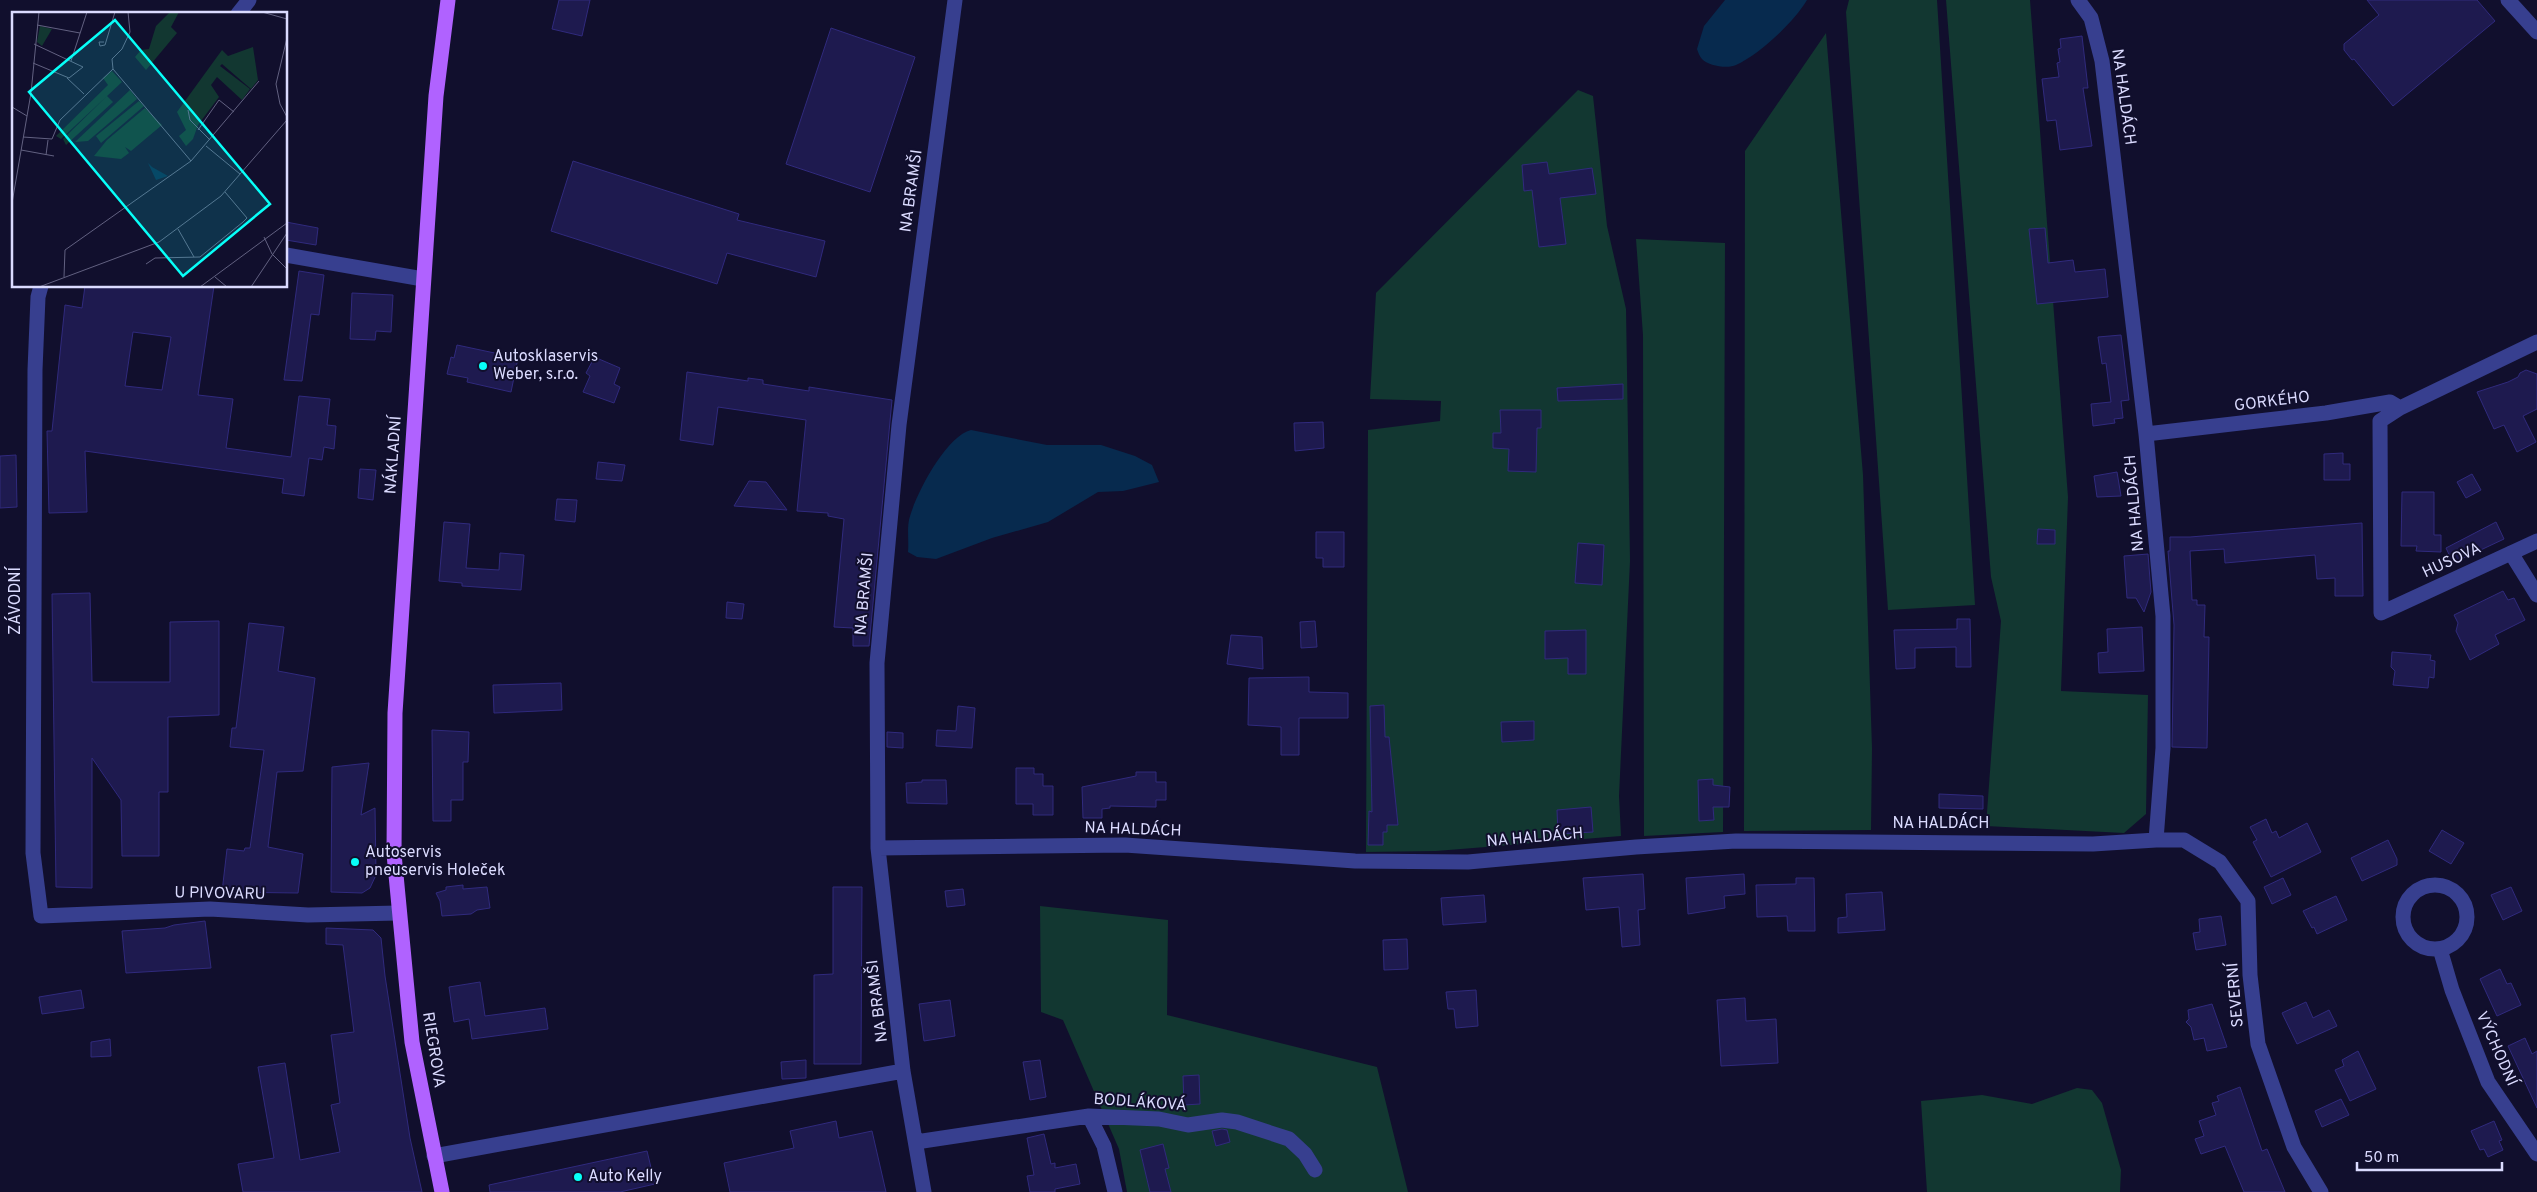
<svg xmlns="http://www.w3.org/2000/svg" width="2537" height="1192" font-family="Overpass,sans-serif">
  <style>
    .green { fill: #123731 }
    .water { fill: #072a4e }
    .building { fill: #1e1a4f; stroke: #302a7d; fill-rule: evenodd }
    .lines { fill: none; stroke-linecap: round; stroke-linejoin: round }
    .minor { stroke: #373f8f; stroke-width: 15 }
    .major { stroke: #b062ff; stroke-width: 15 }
    .poi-dot { fill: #07fff8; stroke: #110f2d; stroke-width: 2 }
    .labels { text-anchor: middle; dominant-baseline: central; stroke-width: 4; stroke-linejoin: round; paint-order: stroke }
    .street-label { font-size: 16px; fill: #dbdbff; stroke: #110f2d }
    .poi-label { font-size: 16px; fill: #dbdbff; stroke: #110f2d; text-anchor: start }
    .inset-road { fill: none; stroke: #626181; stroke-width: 1 }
    .view { fill: #07fff8; fill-opacity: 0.15; stroke: #07fff8; stroke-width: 2.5 }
    .inset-edge { fill: none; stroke: #dbdbff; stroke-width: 2.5 }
  </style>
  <rect width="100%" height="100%" fill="#110f2d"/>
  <path class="green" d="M1849,0H1937L1975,605L1888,610L1846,12Z
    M1946,0H2030L2068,497L2061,691L2148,695L2146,814L2124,833L1986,826L2001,621L1991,577Z
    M1826,33L1863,475L1872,748L1871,830L1744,831L1745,151Z
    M1578,90L1593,96L1607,226L1626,309L1630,561L1619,796L1621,836L1436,851L1366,852L1368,430L1440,421L1441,401L1370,399L1376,293Z
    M1636,239L1725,243L1723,832L1644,836L1643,335Z
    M1040,906L1168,920L1167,1015L1377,1067L1408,1192H1127L1119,1149L1063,1020L1041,1012Z
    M2077,1088L2092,1090L2102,1103L2121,1170L2120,1192H1927L1921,1101L1982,1095L2032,1104Z"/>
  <path class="water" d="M1725,0H1807C1794,22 1760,54 1736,65C1728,69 1708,66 1702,59C1700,57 1698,52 1697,49L1704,26Z
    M971,430L1047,445H1101L1135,456L1152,465L1159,482L1123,491L1098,492L1048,522L992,538L936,559L917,557L908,552C909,542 907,530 909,520C915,495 946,436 971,430Z"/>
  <path class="building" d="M559,0H590L582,36L552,29Z
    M2367,0H2477L2495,21L2393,106L2354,59L2352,60L2344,50V44L2379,15Z
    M831,28L915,57L870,192L786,164Z
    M2082,36L2088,88H2083L2092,146L2060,150L2056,120L2047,121L2042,79L2059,77L2057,63L2060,62L2058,49L2061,48L2060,39Z
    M573,161L739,214L737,220L825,241L816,277L727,253L717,284L551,231Z
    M1547,162L1549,174L1592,168L1596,194L1560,198L1566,244L1539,247L1532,190L1524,191L1522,165Z
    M286,222L318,228L316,245L286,240Z
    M2045,228L2048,263L2073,260L2075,272L2105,269L2108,297L2037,304L2029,229Z
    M299,271L324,275L319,315L311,314L302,381L284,380Z
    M85,286H214L198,395L233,399L226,448L291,457L299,396L330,399L327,425L336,426L334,449L324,447L322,460L309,458L304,496L282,493L284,479L85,451L87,512L49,513L47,431H52L65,305L82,308ZM133,332L171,337L162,390L125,386Z
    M352,293L393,295L391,332L376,331L375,340L350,339Z
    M2121,335L2129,400L2121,401L2123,418L2114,419L2115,423L2093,426L2091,404L2111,402L2106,363L2102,364L2098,337Z
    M457,345L518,358L511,392L467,382L468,378L447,374L451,357L454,358Z
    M599,359L620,368L614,384L620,387L614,403L583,392L590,376L586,373L593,360L597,362Z
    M2526,370L2537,374V409L2523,416L2536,442L2517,452L2504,425L2494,429L2477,392L2508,382L2518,377L2520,373Z
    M687,372L748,381V378L763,380V384L809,391V387L892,400L869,646H853V628L834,627L844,519L828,516V513L797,511L806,420L718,407L713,445L680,440Z
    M1623,384V399L1558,401L1557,388Z
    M1500,410H1541V428H1537L1536,472L1508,471L1509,449L1493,448V433H1501Z
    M1323,422L1324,448L1295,451L1294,423Z
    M2343,453V464H2350V480H2324V454Z
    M16,455L17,507L0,508V456Z
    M598,462L625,465L622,481L596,479Z
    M360,469L376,470L373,500L358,498Z
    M2117,472L2121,496L2097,497L2094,476Z
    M2472,474L2481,490L2466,498L2457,482Z
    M749,481L766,482L787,510L734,506Z
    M2402,492H2434V535H2441V552L2416,551L2417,546H2401Z
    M557,499L577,500L575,522L555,520Z
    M444,522L470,524L466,568L499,570L500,553L524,555L521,590L462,586V583L439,581Z
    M2496,522L2504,539L2453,563L2446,548Z
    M2362,523L2363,596H2335V578L2317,579L2315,555L2225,563L2224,549L2190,551L2192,600H2197V605H2205L2204,637H2209L2207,748L2172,747L2174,625L2168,551H2170V537H2190Z
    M2038,529L2055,530V544H2037Z
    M1316,532H1344V567H1323V558H1316Z
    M1578,543L1604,545L1602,585L1575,583Z
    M2148,554L2151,592L2144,612L2136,598H2127L2124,556Z
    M2503,591L2508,600L2514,598L2525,620L2495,635L2499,644L2470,660L2456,631L2458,623L2454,615Z
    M90,593L92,682H170V622L219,621V715L168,717V792H159V856H122L121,800L92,758V888L56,887L52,594Z
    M727,602L744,604L742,619L726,618Z
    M1957,619H1970L1971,667H1956V647L1915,648V668L1896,669L1894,630L1957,629Z
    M1315,621L1317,647L1301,648L1300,622Z
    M249,623L284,627L278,671L315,678L303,771L277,772L268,847L303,854L298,893L222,892L227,849L244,851L245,848H250L264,750L230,747L232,728H236Z
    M2142,627L2144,671L2099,673L2098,653L2108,652L2107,629Z
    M1586,630V674H1568V658L1545,659V631Z
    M1231,635L1262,637L1263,669L1227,664Z
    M2392,652L2431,655L2430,660L2435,661L2434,678L2429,677L2428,688L2393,685L2395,671L2391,667Z
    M1309,677V692L1348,693V718H1299V755H1281V727L1248,725L1249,678Z
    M561,683L562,710L494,713L493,685Z
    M1384,705L1385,737H1389L1398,825H1387V832H1383V845H1368L1369,811L1372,812L1370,706Z
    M958,706L975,708L972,748L936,746L937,730L956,731Z
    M1534,721V740L1502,742L1501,722Z
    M432,730L469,732L468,762H463V800H451V821H433Z
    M887,732L903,733V748L887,747Z
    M369,763L361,815L375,808L376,875L370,888L362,893L331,892L332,767Z
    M1016,768H1034V774H1043V786H1053V815H1033V804H1016Z
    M1136,772H1156V782H1166V800H1156V807L1110,806V808L1102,809V818H1083L1082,787L1136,776Z
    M1713,779V785L1730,787L1729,807H1713L1714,820L1699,821L1698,780Z
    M922,780H946L947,804L907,803L906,783L922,782Z
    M1939,794L1983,796V809L1939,808Z
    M1591,807L1593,832L1558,834L1557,810Z
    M2266,819L2272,833L2276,831L2279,838L2307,823L2321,852L2271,877L2253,842L2257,840L2250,827Z
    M2442,830L2464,843L2451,864L2429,851Z
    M2388,840L2397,859V865L2362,881L2351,858Z
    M1643,874L1645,909L1638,910L1640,945L1622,947L1619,907L1586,910L1583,878Z
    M1744,874L1745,894L1724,896L1725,908L1688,914L1686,878Z
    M1796,878H1814L1815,931H1788L1787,916L1757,917L1756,885L1796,884Z
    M2283,878L2291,895L2272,904L2264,887Z
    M463,885V889L487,887L490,908L477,910L471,914L442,916L440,901L436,893L446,890V887Z
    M833,887H862L861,1064H814V975L833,974Z
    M2511,887L2522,911L2503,920L2491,895Z
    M963,889L965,905L947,907L945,891Z
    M1882,892L1885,930L1838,933V918L1847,917L1846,894Z
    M1484,895L1486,922L1443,925L1441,898Z
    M2336,896L2347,920L2317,934L2314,927L2312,928L2303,911Z
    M2221,916L2226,945L2196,950L2193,933L2200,932L2199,919Z
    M205,921L211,968L126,973L122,931L165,928L174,925Z
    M326,928L373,930L381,938L385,976L410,1138L422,1192H243L238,1164L274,1158L258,1067L285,1063L300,1160L340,1152L331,1105L340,1103L331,1035L354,1032L343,945L326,944Z
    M1407,939L1408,969L1384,970L1383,940Z
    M2500,969L2507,984L2511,983L2521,1005L2497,1016L2480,979Z
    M480,982L485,1016L545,1008L548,1029L472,1039L469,1019L454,1022L449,987Z
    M81,990L84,1008L42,1014L39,997Z
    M1476,990L1478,1026L1456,1028L1454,1009H1448L1446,992Z
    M1745,998L1746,1021L1776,1019L1778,1063L1721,1066L1717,1000Z
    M950,1000L955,1036L924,1041L919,1004Z
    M2306,1002L2313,1018L2329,1010L2337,1026L2297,1044L2282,1013Z
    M2212,1004L2227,1047L2207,1051L2204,1038L2194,1040L2191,1027L2186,1022L2189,1019L2188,1010Z
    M2525,1038L2532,1054L2537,1051V1108L2508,1046Z
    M110,1039L111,1056L91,1057V1042Z
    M2358,1051L2376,1089L2350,1101L2335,1070L2344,1066L2342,1060Z
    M806,1060V1078L782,1079L781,1062Z
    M1040,1060L1046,1097L1030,1100L1023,1062Z
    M1199,1075L1200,1104L1184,1105L1183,1076Z
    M2240,1087L2262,1151L2267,1149L2285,1192H2244L2225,1146L2201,1154L2195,1139L2204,1136L2199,1121L2216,1115L2212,1103L2219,1101L2217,1096Z
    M2341,1099L2349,1115L2322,1127L2315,1111Z
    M836,1121L839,1138L872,1131L886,1192H730L724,1163L794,1148L790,1131Z
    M2494,1121L2502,1140L2499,1141L2503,1150L2488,1157L2484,1149L2480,1150L2471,1131Z
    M1222,1129L1227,1130L1230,1142L1216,1146L1212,1131Z
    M1044,1134L1051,1164L1055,1163V1168L1076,1164L1080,1184L1055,1189V1192H1030L1027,1176L1034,1175L1027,1138Z
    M1163,1144L1169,1168L1165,1169L1171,1192H1150L1140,1150Z
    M647,1151L655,1184L620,1192H490L489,1185Z"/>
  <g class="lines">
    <path class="minor" d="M2508,0L2537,32
      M238,14L249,0
      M286,255L423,279
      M41,286L38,297L35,370L33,853L41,916L210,909L308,915L398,913
      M2537,342L2400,408L2380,421L2381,613L2537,541
      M2146,434L2326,413L2390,402L2400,408
      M2511,553L2537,595
      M2156,840H2184L2220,862L2248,901L2250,975L2258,1044L2294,1147L2321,1192
      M878,848L1125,845L1355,861L1468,862L1636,847L1736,841L2093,844L2156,840L2163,748V616L2146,434L2102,61L2091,18L2078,0
      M2403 917a32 32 0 1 1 64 0a32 32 0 1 1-64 0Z
      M2440,949L2452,990L2488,1082L2537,1154
      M1089,1116L1104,1146L1115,1192
      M916,1142L1089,1116L1159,1119L1188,1125L1222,1120L1237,1122L1289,1139L1305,1154L1315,1170
      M434,1156L903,1071
      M924,1192L903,1071L878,848L877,663L899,425L955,0"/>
    <path class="major" d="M442,1192L412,1042L394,854L395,713L436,96L448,0"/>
  </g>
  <g class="poi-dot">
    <circle cx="483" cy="366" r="5"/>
    <circle cx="355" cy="862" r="5"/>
    <circle cx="578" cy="1177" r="5"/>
  </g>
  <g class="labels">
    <g class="street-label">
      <text transform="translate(2123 97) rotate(82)">NA HALDÁCH</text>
      <text transform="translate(912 191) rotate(-82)">NA BRAMŠI</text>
      <text transform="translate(2272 402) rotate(-7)">GORKÉHO</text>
      <text transform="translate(394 455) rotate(-86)">NÁKLADNÍ</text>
      <text transform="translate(2135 503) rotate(-95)">NA HALDÁCH</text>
      <text transform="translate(2452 561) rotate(-25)">HUSOVA</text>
      <text transform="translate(865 594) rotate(-85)">NA BRAMŠI</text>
      <text transform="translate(16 601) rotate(-90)">ZÁVODNÍ</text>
      <text x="1941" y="824">NA HALDÁCH</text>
      <text transform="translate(1133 830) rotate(2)">NA HALDÁCH</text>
      <text transform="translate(1535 838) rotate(-5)">NA HALDÁCH</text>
      <text transform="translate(220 894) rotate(1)">U PIVOVARU</text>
      <text transform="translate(2236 995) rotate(-95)">SEVERNÍ</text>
      <text transform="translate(878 1001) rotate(-97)">NA BRAMŠI</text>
      <text transform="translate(2496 1049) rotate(66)">VÝCHODNÍ</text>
      <text transform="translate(433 1050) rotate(81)">RIEGROVA</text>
      <text transform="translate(1140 1103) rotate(4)">BODLÁKOVÁ</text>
    </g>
    <g class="poi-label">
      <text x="493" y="357">Autosklaservis<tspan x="493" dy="18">Weber, s.r.o.</tspan></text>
      <text x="365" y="853">Autoservis<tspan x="365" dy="18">pneuservis Holeček</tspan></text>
      <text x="588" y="1177">Auto Kelly</text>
    </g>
  </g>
  <g transform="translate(12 12)">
    <rect width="275" height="275" fill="#110f2d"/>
    <path d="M158,0H167L159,15L165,21L134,58L123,45L129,38L137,37L144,14ZM28,14L40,17L30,34L25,30ZM241,35L246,68L239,77L210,52L208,54L238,77L230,88L205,65L199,73L207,85L186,113L181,127L174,134L167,124L174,118L165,100L210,38L216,44ZM100,59L110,70L49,127L44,124L96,73L91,66ZM118,78L125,87L76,129L63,130ZM95,84L101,90L54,133L51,127ZM127,89L132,94L89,131L84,124ZM133,96L150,113L119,139L113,135L117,141L109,147L82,144L95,128Z" fill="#123731"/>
    <path d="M136,151L140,155L156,164L144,168Z" fill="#072a4e"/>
    <path class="inset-road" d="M250,0L275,7M25,13L68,21M92,30H87L88,34L93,33L103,0M59,49L75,0M21,51L57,66L71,55L22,32M101,57L100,47L110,37L118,20L116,0M55,66L72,82M0,95L15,104M176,98L178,108L198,128M275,105L268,92L264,72L275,26M186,118L207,88L222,100M11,125L40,127L48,108L101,57L179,149M194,134L228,162M9,138L42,144M34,143L36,128M0,191L19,81L27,0M166,217L182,245M252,225L260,242L275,257M134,252L143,246L188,245L231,210L235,206L213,180M52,265L53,238L179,149L247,69M203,265L215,275M27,275L147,230L209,184L275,108M188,275L275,211M239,275L275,221"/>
    <path class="view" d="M103,8L258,192L171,264L17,80Z"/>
    <rect width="275" height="275" class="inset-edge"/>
  </g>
  <path d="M2357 1162v8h145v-8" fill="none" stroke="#dbdbff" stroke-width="2.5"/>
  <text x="2364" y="1162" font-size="15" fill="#dbdbff" stroke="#110f2d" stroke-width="4" paint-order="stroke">50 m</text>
</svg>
